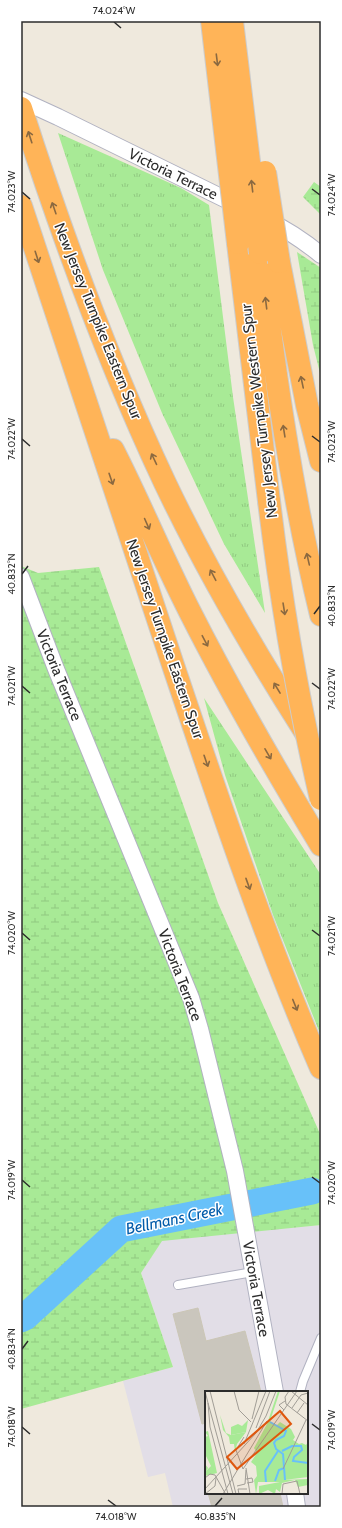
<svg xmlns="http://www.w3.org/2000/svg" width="342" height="1528" font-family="Cabin,sans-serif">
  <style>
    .industrial { fill: #e2dee7; fill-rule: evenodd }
    .grass { fill: url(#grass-tufts) }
    .wetland { fill: url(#wetland-marsh) }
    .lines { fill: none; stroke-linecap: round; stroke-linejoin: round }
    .river { stroke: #68c1f9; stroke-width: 27 }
    .building { fill: #cac6bd; stroke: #cbc6b6 }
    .service-casing { stroke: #b1b2c1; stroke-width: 10 }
    .minor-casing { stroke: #b1b2c1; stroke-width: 18 }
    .motorway-casing { stroke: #ccc; stroke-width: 24 }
    .service { stroke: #fff; stroke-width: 8 }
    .minor { stroke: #fff; stroke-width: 16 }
    .motorway { stroke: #ffb458; stroke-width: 22 }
    .motorway-bridge-casing { stroke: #ccc; stroke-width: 24; stroke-linecap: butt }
    .motorway-bridge { stroke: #ffb458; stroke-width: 22 }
    .oneway { stroke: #8b6940 }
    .ticks { fill: none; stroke: #2c2c2c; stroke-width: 1.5 }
    .labels { text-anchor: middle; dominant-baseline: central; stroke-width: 3; stroke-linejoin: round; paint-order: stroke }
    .street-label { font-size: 15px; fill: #2c2c2c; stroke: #fff }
    .water-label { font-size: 16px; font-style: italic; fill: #025caa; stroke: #fff }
    .inset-river { fill: none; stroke: #68c1f9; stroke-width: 2 }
    .inset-road { fill: none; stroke: #a19d96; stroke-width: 1 }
    .view { fill: #df570e; fill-opacity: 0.15; stroke: #df570e; stroke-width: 2 }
    .inset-edge { fill: none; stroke: #2c2c2c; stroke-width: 2 }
    .neatline { fill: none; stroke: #2c2c2c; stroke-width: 1.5 }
    .ticks-label { font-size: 10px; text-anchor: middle; fill: #2c2c2c }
  </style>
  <defs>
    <pattern id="grass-tufts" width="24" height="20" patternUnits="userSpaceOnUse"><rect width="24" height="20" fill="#a8ea96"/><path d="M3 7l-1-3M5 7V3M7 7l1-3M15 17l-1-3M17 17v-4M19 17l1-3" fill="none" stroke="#91c981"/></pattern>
    <pattern id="wetland-marsh" width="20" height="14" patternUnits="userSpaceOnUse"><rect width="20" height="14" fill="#a8ea96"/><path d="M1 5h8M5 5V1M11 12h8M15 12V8" fill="none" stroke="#91c981"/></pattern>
  </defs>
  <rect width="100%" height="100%" fill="#efe9dd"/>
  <path class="industrial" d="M321,1225V1507H173L165,1473L148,1477L123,1381L173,1367L141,1273L162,1240ZM206,1392H307V1493H206Z"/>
  <path class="grass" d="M58,133L181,188L209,205L233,397L265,613L224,544L162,413L103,270Z
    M204,698L321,875V1036L273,915L225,775Z"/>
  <path class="wetland" d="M314,182L321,187V215L303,197Z
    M297,252L321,268V377L313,345Z
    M21,566L38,573L99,567L218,903L321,1136V1225L162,1241L141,1273L173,1367L21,1409Z"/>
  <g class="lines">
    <path class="river" d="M21,1319L25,1317L121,1229L312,1191"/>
  </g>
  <path class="building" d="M198,1308L206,1341L245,1331L261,1392H206V1423L202,1424L173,1314Z
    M208,1493H280L283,1507H212Z"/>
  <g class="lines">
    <g class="service-casing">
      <path id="service" d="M178,1285L253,1272
        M300,1392L303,1381L321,1338"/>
    </g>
    <g class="minor-casing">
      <path id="minor" d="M21,100L58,117L241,207
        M265,219C286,229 304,241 321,255
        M21,577L56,669L191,998L200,1029L235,1171L275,1392
        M295,1493L297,1507"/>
    </g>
    <g class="motorway-casing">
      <path id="motorway" d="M21,108C62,236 108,362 165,483C206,569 255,653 306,733
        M21,206C71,360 122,514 174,668C219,802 264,937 321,1068
        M238,243L269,501
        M260,253C275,375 292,496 321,615
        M279,262L307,405L321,461
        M113,450C140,503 163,559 190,612C230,691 275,769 321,845"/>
    </g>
    <use href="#service" class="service"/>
    <use href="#minor" class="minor"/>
    <use href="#motorway" class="motorway"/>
    <g class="motorway-bridge-casing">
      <path id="motorway-bridge" d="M212,21L238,243
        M232,21L260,253
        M265,172L279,262
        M269,501C281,601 298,701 321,799"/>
    </g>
    <use href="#motorway-bridge" class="motorway-bridge"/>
  </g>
  <defs><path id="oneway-shaft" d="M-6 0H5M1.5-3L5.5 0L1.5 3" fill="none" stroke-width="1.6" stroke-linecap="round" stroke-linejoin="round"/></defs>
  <g class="oneway">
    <use href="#oneway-shaft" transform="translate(217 60) rotate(83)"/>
    <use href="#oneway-shaft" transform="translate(30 137) rotate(-108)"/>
    <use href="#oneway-shaft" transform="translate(252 186) rotate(-97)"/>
    <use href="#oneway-shaft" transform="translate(54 208) rotate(-109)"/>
    <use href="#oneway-shaft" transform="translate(37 257) rotate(72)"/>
    <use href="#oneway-shaft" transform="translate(266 303) rotate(-97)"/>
    <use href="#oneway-shaft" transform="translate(302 382) rotate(-102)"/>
    <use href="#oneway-shaft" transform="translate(284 431) rotate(-99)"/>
    <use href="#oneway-shaft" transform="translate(154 459) rotate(-115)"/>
    <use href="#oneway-shaft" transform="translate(111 479) rotate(71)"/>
    <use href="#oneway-shaft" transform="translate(147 524) rotate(66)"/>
    <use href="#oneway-shaft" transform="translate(308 559) rotate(-103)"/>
    <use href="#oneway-shaft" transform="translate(213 575) rotate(-118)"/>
    <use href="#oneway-shaft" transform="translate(284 609) rotate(81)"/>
    <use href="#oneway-shaft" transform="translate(205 641) rotate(62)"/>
    <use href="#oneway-shaft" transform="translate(277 688) rotate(-121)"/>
    <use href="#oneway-shaft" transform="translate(268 754) rotate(60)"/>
    <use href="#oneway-shaft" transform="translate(206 761) rotate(71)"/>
    <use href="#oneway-shaft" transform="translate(248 884) rotate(70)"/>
    <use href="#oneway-shaft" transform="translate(295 1005) rotate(68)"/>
  </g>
  <path class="ticks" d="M114,22L121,28M312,189L320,195M22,192L30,199M312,436L320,442M22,439L30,446M22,574L28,566M314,614L320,606M312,683L320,689M22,686L30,693M312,930L320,936M22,933L30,940M312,1177L320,1183M22,1180L30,1187M22,1349L28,1341M312,1424L320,1430M22,1427L30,1434M108,1500L116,1506M215,1506L222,1498"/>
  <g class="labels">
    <g class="street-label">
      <text transform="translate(173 174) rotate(26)">Victoria Terrace</text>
      <text transform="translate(98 321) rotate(68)">New Jersey Turnpike Eastern Spur</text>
      <text transform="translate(259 411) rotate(-97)">New Jersey Turnpike Western Spur</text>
      <text transform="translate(165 639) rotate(71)">New Jersey Turnpike Eastern Spur</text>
      <text transform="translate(59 675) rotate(68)">Victoria Terrace</text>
      <text transform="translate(180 975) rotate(69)">Victoria Terrace</text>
      <text transform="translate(256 1289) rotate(80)">Victoria Terrace</text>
    </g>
    <g class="water-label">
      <text transform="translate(174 1219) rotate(-12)">Bellmans Creek</text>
    </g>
  </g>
  <g transform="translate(205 1391)">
    <rect width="103" height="103" fill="#efe9dd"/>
    <path d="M43,29L41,41L26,44V36L33,33L37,35Z" fill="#a8ea96"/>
    <path d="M73,0H75L65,30L71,35L75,31L86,38L90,46L88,49L94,53L97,52L101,54L103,51V86L79,89L103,88V94L93,96L90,89L77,92L75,101L71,98L70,103L63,99L54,103V95L75,91H53L51,103L49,89L52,85L51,75L46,71L52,62L49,57L62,33ZM15,24L21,42L26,44L41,41L32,53L30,61L29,53H25L24,46L18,39ZM3,40L12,82L0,85V73L3,77L1,80L6,75L0,63V46L3,45L0,41Z" fill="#a8ea96"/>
    <path class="inset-river" d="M65,31L81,40L79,45L71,49L69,52L71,58L78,63L80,89M77,60L87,55H96L97,59L89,66L88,70L103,72M70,90L74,79L79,77M61,91L60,80L73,60"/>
    <path class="inset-road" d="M0,0L3,12M5,0L31,103M29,0L34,19L46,31M84,0L80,6L81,13L103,30M86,0L103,14M87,17L96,4L103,2M79,19L74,14L80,10M92,22L99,12M47,28L54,0M51,37L65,0M39,46L31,59L38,78L92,0M39,53L61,0M41,77L45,103M78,78L101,29M0,87L5,83L10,84L20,102M41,88L47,87L48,91L42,92M32,95L40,93L41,79M0,98L51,42L61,25L71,0M0,103L10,95L11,87M18,103L62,30M23,103L5,36L3,12L28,103M34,103L33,98H42M77,103L78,93L92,90L95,103"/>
    <path class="view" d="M75,20L86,33L32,78L22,66Z"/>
    <rect width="103" height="103" class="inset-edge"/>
  </g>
  <rect width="342" height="1528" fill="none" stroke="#ffffff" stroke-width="44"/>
  <rect x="22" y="22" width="298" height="1484" class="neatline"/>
  <g class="ticks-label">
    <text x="114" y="14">74.024°W</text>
    <text transform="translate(11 192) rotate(-90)" y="4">74.023°W</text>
    <text transform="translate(331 195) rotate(-90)" y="4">74.024°W</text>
    <text transform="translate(11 439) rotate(-90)" y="4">74.022°W</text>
    <text transform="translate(331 442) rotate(-90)" y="4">74.023°W</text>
    <text transform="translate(11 574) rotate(-90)" y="4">40.832°N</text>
    <text transform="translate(331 606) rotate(-90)" y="4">40.833°N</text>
    <text transform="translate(11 686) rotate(-90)" y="4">74.021°W</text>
    <text transform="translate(331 689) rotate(-90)" y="4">74.022°W</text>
    <text transform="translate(11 933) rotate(-90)" y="4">74.020°W</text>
    <text transform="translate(331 936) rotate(-90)" y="4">74.021°W</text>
    <text transform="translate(11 1180) rotate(-90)" y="4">74.019°W</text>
    <text transform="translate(331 1183) rotate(-90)" y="4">74.020°W</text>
    <text transform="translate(11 1349) rotate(-90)" y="4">40.834°N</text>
    <text transform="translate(11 1427) rotate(-90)" y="4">74.018°W</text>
    <text transform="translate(331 1430) rotate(-90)" y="4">74.019°W</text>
    <text x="116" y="1520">74.018°W</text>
    <text x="215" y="1520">40.835°N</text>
  </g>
</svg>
